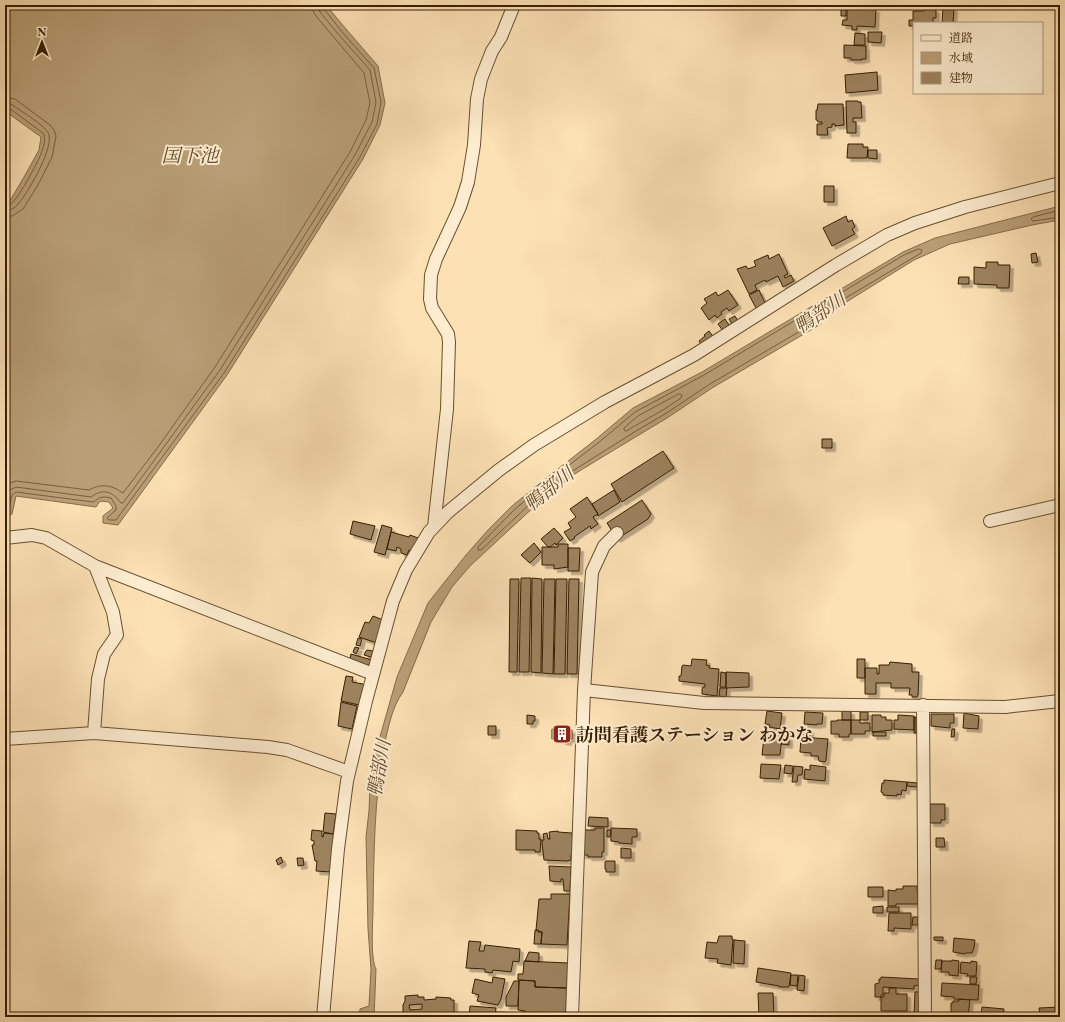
<svg xmlns="http://www.w3.org/2000/svg" width="1065" height="1022" font-family="'EB Garamond','Noto Serif JP',serif">
  <style>
    .water { fill: #b99f77; stroke: #856b47 }
    .lines { fill: none; stroke-linecap: round; stroke-linejoin: round }
    .shore { stroke: #785e3c; stroke-width: 1 }
    .building { fill: #9d835e; stroke: #371e00; fill-rule: evenodd; filter: url(#shadow) }
    .minor-casing { stroke: #684f2d; stroke-width: 14 }
    .minor { stroke: #fdeccf; stroke-width: 12 }
    .labels { text-anchor: middle; dominant-baseline: central; stroke-width: 4; stroke-linejoin: round; paint-order: stroke }
    .poi-label { font-size: 18px; font-weight: bold; fill: #371e00; stroke: #fdeccf; text-anchor: start }
    .water-label { font-size: 19px; font-style: italic; fill: #644b2a; stroke: #fdeccf }
  </style>
  <defs>
    <filter id="shadow"><feDropShadow dx="3.5" dy="3.5" stdDeviation="0" flood-color="#0004"/></filter>
  </defs>
  <rect width="100%" height="100%" fill="#fce1b5"/>
  <filter id="stains"><feTurbulence type="fractalNoise" baseFrequency=".005" numOctaves="4"/><feColorMatrix values="0 0 0 0 .2 0 0 0 0 .09 0 0 0 0 .02 0 0 0 .5 -.17"/></filter>
  <radialGradient id="worn" r=".72"><stop offset=".6" stop-color="#630" stop-opacity="0"/><stop offset="1" stop-color="#630" stop-opacity=".3"/></radialGradient>
  <path class="water" d="M5,5H326L346,29L378,66L385,103L380,125L363,159L227,375L118,525L103,523V516L113,508L109,502L100,501L96,507L16,496L12,514L5,518V203L11,199L24,177L39,150L41,137L5,111Z
    M1060,206V220L1032,225L950,244L914,260L819,319L821,324L712,388L667,418L599,459L573,475L536,505L470,566L452,587L431,622L403,692C392,707 388,728 384,747C374,800 374,854 373,908C373,922 370,958 376,969L374,1017H359L360,1009L369,1006L371,969L368,929L366,837L369,811L370,786L374,758L397,677L428,603L466,555L488,530L512,506L549,476L595,440L633,408L702,372L903,252L935,238Z"/>
  <g class="lines">
    <path class="shore" d="M5,97L15,99L50,125L54,130L56,136L52,157L38,185L23,209L12,216L5,217
      M5,103L11,104C19,110 48,127 49,135C53,149 28,193 18,204C15,208 10,211 5,211
      M5,108H9L43,133C46,137 44,146 42,151C40,159 19,197 13,202C11,205 8,206 5,206
      M1060,210L1033,217L1031,219L1033,221L1060,217
      M919,249L922,250L921,253L817,315L814,323L710,384L665,414L636,431L571,472L533,501L481,550H478V547L515,509L551,479L598,443L635,412L704,375L904,255Z
      M679,394L682,395L681,398L663,410L626,431L624,430V428L638,416Z
      M5,486L10,483L16,481L89,490C96,486 105,484 114,488C118,489 120,492 123,493L158,447L215,367L350,152L366,120L370,103L364,73L316,16L313,11L312,5
      M5,503L8,491L16,487L91,497C103,488 112,491 121,503H123L220,370L355,155L372,122L376,102L370,70L339,35L320,12L318,5
      M5,513L8,511L12,495L16,492L93,502C101,497 101,496 111,498L116,506V510L107,518L109,520H116L224,373L360,157L377,124L381,102L374,68L342,32L324,9L323,5"/>
  </g>
  <path class="building" d="M943,7L954,8L953,23H942Z
    M847,8L876,9L875,27L857,26V30H852V26L842,25L843,20H847Z
    M841,9L846,10V16H841Z
    M924,9H936V18H933V23H914V26H909V20H913V11H924Z
    M868,32H882L881,43L868,42Z
    M855,33L865,34V45H854Z
    M844,45L866,46V59H862V60H851V58H844Z
    M877,72L878,90L846,93L845,75Z
    M846,101H858V102H861L862,118H853V122H856V133H847Z
    M818,104H843L844,125L835,126V124H832V127L827,128L828,135H817V124H822V122H818L817,120H816V110H817Z
    M848,144H863V147H868L867,158H847Z
    M868,150H877V159L868,158Z
    M824,186H834V202H824Z
    M846,216L848,222L852,220L855,227L852,229L855,234L832,246L823,228Z
    M1036,253L1038,262L1032,263L1031,254Z
    M779,254L788,274L784,276L785,278L791,275L794,281L783,287L778,276L766,282L765,280L755,285L757,290L749,294L737,269L746,266L748,269L756,266L754,261L768,255L769,259Z
    M986,262H998V265H1010L1009,288H997V285L974,284V267L986,268Z
    M959,277H969V284H958Z
    M728,290L738,305L729,311L727,308L721,312L722,314L717,318L715,315L709,320L701,308L707,303L704,299L716,292L718,296Z
    M759,290L765,303L756,308L749,295Z
    M735,316L738,321L732,324L729,319Z
    M725,319L730,327L723,331L718,324Z
    M709,331L714,338L703,347L699,341L705,336L704,335Z
    M822,439H832V448H822Z
    M663,451L674,468L622,502L611,484Z
    M614,490L620,502L598,516L597,514H598L592,504Z
    M587,497L598,514L593,517L598,524L591,529L590,526L574,537L575,538L570,541L564,532L571,528L568,523L576,517L570,509Z
    M642,500L651,514L648,519L617,539L607,523Z
    M353,521L375,526L371,540L350,534Z
    M382,525L392,528L385,555L374,552Z
    M554,528L563,538L556,545L555,543L550,547H548L541,539Z
    M391,532L409,537L410,535L418,538L414,552L409,550L407,555L401,553V549L397,547L396,551L387,549Z
    M534,543L541,552L530,563L521,555Z
    M558,544H568V567L554,569V565H542V547H558Z
    M568,548H580L579,571H568Z
    M521,578H531L529,672H519Z
    M532,578L542,579L541,673L531,672Z
    M510,579H519L517,672H509Z
    M544,579H555L553,674L542,673Z
    M556,579H567L565,674H554Z
    M569,579H579L577,674H567Z
    M373,616L383,620L377,643L359,637L365,622L369,623Z
    M358,638L362,639L360,646L356,645Z
    M355,647L359,648L356,654L353,652Z
    M367,650L373,651L371,657L364,655L366,651Z
    M351,654L372,660L369,669L349,663Z
    M692,659L707,660L706,665L710,666L709,668L719,669L717,696L702,694V689L703,687H705V684L679,681V676H681L682,666L683,665L691,666Z
    M857,659H865V678H857Z
    M890,662L912,664V672H919L918,695L917,697H912V695H909L910,688H891V683H876V694H865V668H877V674H879V665H889Z
    M721,672L726,673V687H720Z
    M726,672L749,673V687L726,688Z
    M346,676L353,677L352,682L363,684L364,686L359,705L341,701Z
    M720,688H727L726,697L719,696Z
    M341,702L357,706L352,729L338,726Z
    M767,711L782,713L780,729L769,727L770,725L765,724Z
    M842,711H851V720H842Z
    M805,712L823,713L822,724H817V725L804,724Z
    M860,712H868V720H860Z
    M964,713L979,716L978,729L963,728Z
    M931,714H954V723H950V728L931,726Z
    M527,715L535,716V721H533V724H527Z
    M872,715H881V717H886V720H892V730L872,732Z
    M898,715L914,716V730L894,729V720H898Z
    M914,717H916V733H914Z
    M837,720H851V734H849V737H839V734H831V721H837Z
    M851,720H860V723H870V731H865V734H851Z
    M488,726H496V735H488Z
    M802,728L810,729V738L802,737Z
    M552,729L572,730V739H568V742L562,741V739H552Z
    M952,729H955L954,737H951Z
    M873,732H886V736H873Z
    M771,735L782,736L780,755H762L764,737L770,738Z
    M782,736L789,737V745L781,744Z
    M801,737L828,739L826,760L825,762L819,761L818,756H811V753L800,752Z
    M761,764L781,765L779,779L760,778Z
    M785,765L793,766L792,774L784,773Z
    M810,765L826,767L825,781L804,779L805,769L810,770Z
    M794,766L803,767L802,775H798L797,782H792Z
    M884,780L907,782L906,791L902,790L901,795L897,794V796L883,795V793L881,792L882,783H884Z
    M907,782L917,783V787L907,786Z
    M930,804H945V820H941V823H930Z
    M325,813L336,814L333,834L323,832Z
    M589,817L608,818V827L588,826Z
    M595,828H604V852H602V857H588V855H582L583,831H585V830H595Z
    M611,828L637,829V837H632V844L619,843V842L611,841Z
    M312,830L322,831V837H323L324,833L334,834L331,872L316,871L317,861H315L312,845H314V841L311,840Z
    M516,830L537,831V833H539V839H541L540,852H535V850H516Z
    M607,830H611L610,837H607Z
    M558,831V832L572,833L574,855H571V860L567,861L544,860L542,843V840H544L543,834L547,833L548,839H550L549,832Z
    M936,838H944L945,847H936Z
    M621,848L631,849V858H621Z
    M281,857L283,862L278,865L276,860Z
    M297,858H303L304,865L298,866Z
    M606,861H615V872H606V869H605V862Z
    M549,866L571,867L570,891H564L563,879H561V882L550,881Z
    M903,886H917L918,904H896V906H888V890L896,891V889H903Z
    M868,887H883V897H868Z
    M551,894H570L567,945L541,944L542,932H538V930H536L539,899H551Z
    M883,906V913H873V907Z
    M887,907H899V912H887Z
    M889,913H911V929L894,928V931H888Z
    M913,917H918V925H912Z
    M535,930L542,932L541,944H534Z
    M719,936H732V939H733L731,965L717,963L718,959L705,958L707,942L717,943Z
    M934,937H943V941L934,940Z
    M954,938L975,940L974,948L972,953H965V954L953,952Z
    M734,940L745,941L744,964L733,963Z
    M469,941L481,942L479,951H484L485,945L520,949L519,962L513,961L511,972L493,970L492,973L485,972V969L466,968Z
    M529,952L539,953V962L525,961Z
    M936,960H942L941,969H935Z
    M952,960L959,961L958,976L949,975V972H941L942,961H952Z
    M524,961L568,963L567,988L535,987V981L518,980V974H523Z
    M971,961L977,962L976,976H967L968,974L960,973L961,962L971,963Z
    M758,968L791,973L789,987H779V986L756,982Z
    M791,975H798L797,986L790,985Z
    M799,975L805,976L804,991L797,990Z
    M493,977L505,979L501,999L498,1005L477,1001L479,995L472,993L475,979L492,983Z
    M881,977L919,979V985L914,986V989L883,987V995H881V997H875V984L879,983V979H881Z
    M970,977H977L976,984H970Z
    M519,980L535,981V987L567,988L566,1012H564V1017H525V1011L518,1010Z
    M514,981H519L518,1006H506V997Z
    M942,983L979,985L978,1000L954,999V997L941,996Z
    M889,988H896V994H907V1011H881V997H884V993H889Z
    M915,992H922L920,1017H911L912,1013H914Z
    M758,993H773L774,1017H759Z
    M418,995V997H424V1000L436,999V997L451,998V1000H454V1017H403V1005L405,1001V996ZM422,1004V1009L410,1010L409,1005Z
    M959,999L970,1000L968,1017H951V1003H953V1001H959Z
    M470,1006L496,1008L495,1017H469Z
    M982,1007L1004,1009L1003,1017H981Z
    M1060,1007V1017H1036L1035,1015L1040,1014L1039,1008Z
    M500,1012L515,1013V1017H500Z"/>
  <g class="lines">
    <g class="minor-casing">
      <path id="minor" d="M990,521L1060,505
        M434,527L447,409L449,342L448,334L432,308L430,299L431,275L436,259L460,207L468,182L474,145L477,99L481,79L492,51L501,37L514,5
        M5,538L32,535L46,538L95,566L373,674
        M584,690L592,572L604,546L617,533
        M923,705L925,1017
        M94,733L98,679L104,654L117,635L113,612L95,566
        M5,739L94,733L268,747L287,750L349,772
        M323,1017L338,849L347,781L366,701L393,601L406,570L429,532L448,512L499,470L534,445L605,402L694,355L836,265L887,235L915,223L965,207L1060,183
        M572,1017L584,690L704,703L1005,707L1060,701"/>
    </g>
    <use href="#minor" class="minor"/>
  </g>
  <defs>
    <g id="building-square" transform="scale(1)"><rect x="-9" y="-9" width="18" height="18" rx="4" fill="#8f2418" stroke="#fdeccf"/><path d="M-4-6H4V6H1V3H-1V6H-4ZM-2.5-4.3h1.7v1.8h-1.7ZM.8-4.3h1.7v1.8H.8ZM-2.5-1h1.7V.8h-1.7ZM.8-1h1.7V.8H.8Z" fill="#fff"/></g>
  </defs>
  <g fill-rule="evenodd">
    <use href="#building-square" x="562" y="734"/>
  </g>
  <g class="labels">
    <g class="poi-label">
      <text x="576" y="734">訪問看護ステーション わかな</text>
    </g>
    <g class="water-label">
      <text x="190" y="155">国下池</text>
      <text transform="translate(820 313) rotate(-34)">鴨部川</text>
      <text transform="translate(549 489) rotate(-39)">鴨部川</text>
      <text transform="translate(379 768) rotate(-80)">鴨部川</text>
    </g>
  </g>
  <rect width="1065" height="1022" fill="none" stroke="#fce1b5" stroke-width="20"/>
  <rect x="6" y="6" width="1053" height="1010" fill="none" stroke="#371e00" stroke-width="2"/>
  <rect x="10" y="10" width="1045" height="1002" fill="none" stroke="#371e00"/>
  <rect x="913" y="22" width="130" height="72" fill="#fdeccf" stroke="#ae9a7c"/>
  <rect x="921" y="35" width="20" height="6" fill="#fdeccf" stroke="#ae9a7c"/>
  <text x="949" y="42" font-size="12" fill="#371e00">道路</text>
  <rect x="921" y="52" width="20" height="12" fill="#b99f77" stroke="#ae9a7c"/>
  <text x="949" y="62" font-size="12" fill="#371e00">水域</text>
  <rect x="921" y="72" width="20" height="12" fill="#9d835e" stroke="#ae9a7c"/>
  <text x="949" y="82" font-size="12" fill="#371e00">建物</text>
  <g transform="translate(42 42)" stroke="#fdeccf" stroke-width="3" paint-order="stroke">
  <path d="M0-3L7 15L0 10L-7 15Z" fill="#371e00"/>
  <text y="-6" font-size="11" font-weight="bold" text-anchor="middle" fill="#371e00">N</text>
  </g>
  <rect width="100%" height="100%" filter="url(#stains)"/>
  <rect width="100%" height="100%" fill="url(#worn)"/>
</svg>
